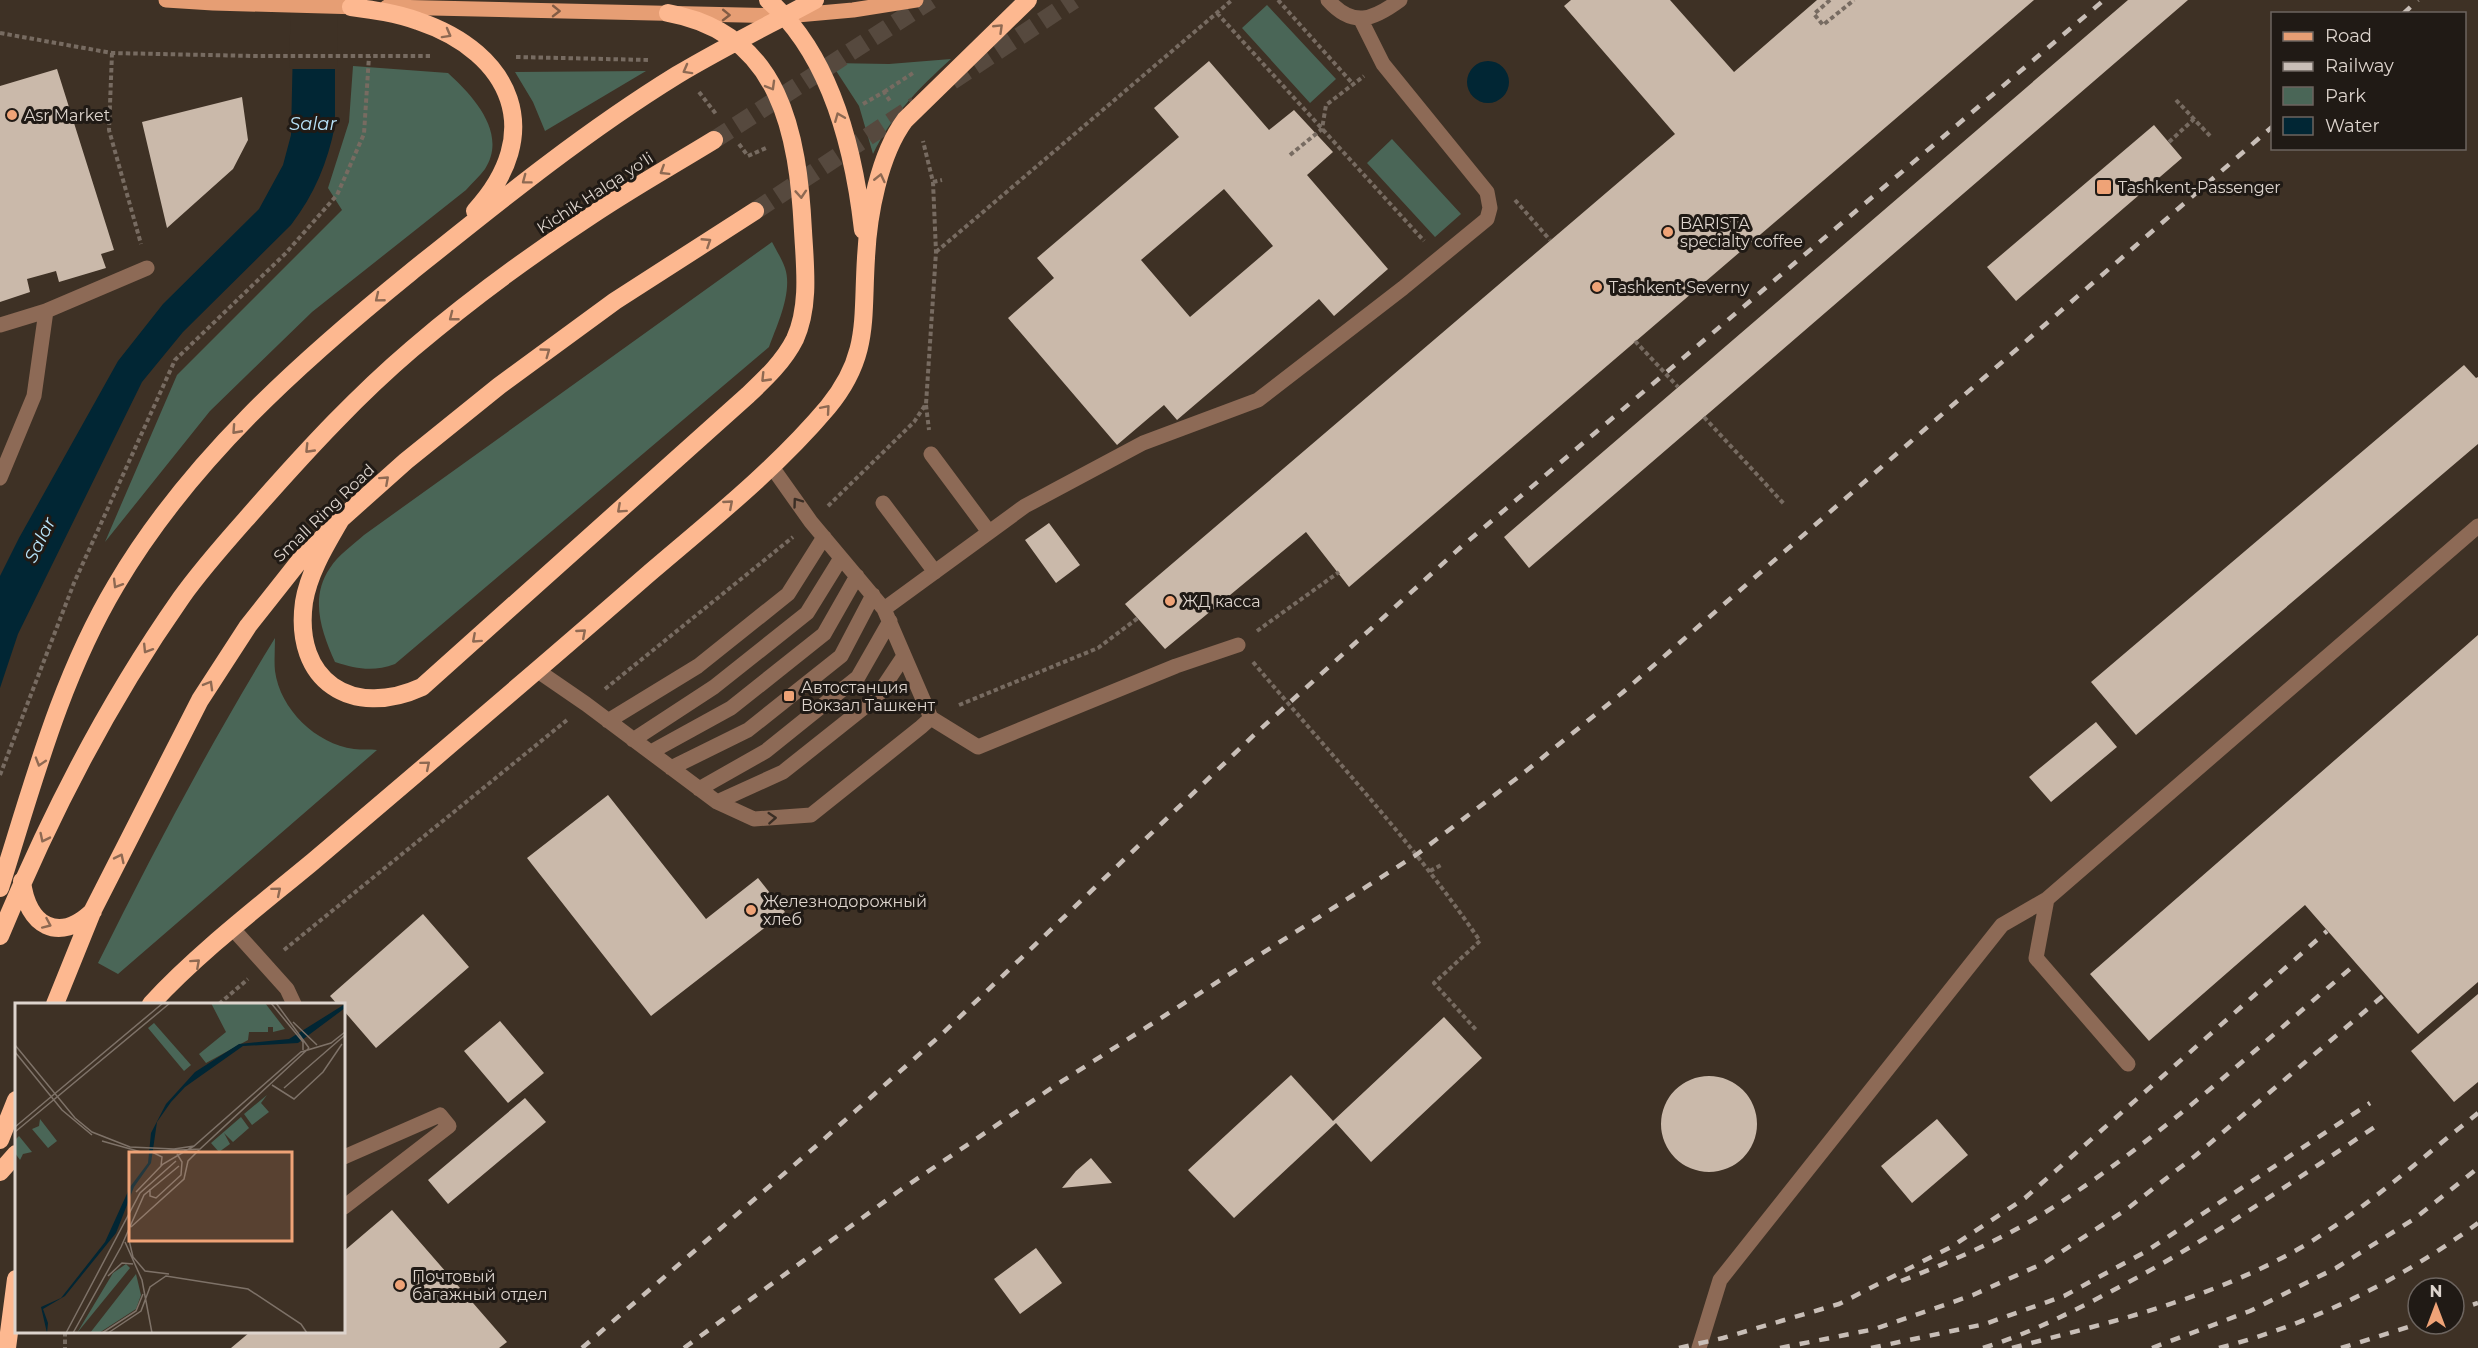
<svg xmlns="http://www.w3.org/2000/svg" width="2478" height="1348" font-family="Montserrat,sans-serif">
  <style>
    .green { fill: #4a6657 }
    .water { fill: #012634 }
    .pier { fill: #3e3125 }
    .building { fill: #cab9aa; fill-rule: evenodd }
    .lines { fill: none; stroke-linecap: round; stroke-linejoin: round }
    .highway-tunnel { stroke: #56493e; stroke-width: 18; stroke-dasharray: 18 9; stroke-linecap: butt }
    .path { stroke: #776b61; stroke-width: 4; stroke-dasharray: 4.5 3; stroke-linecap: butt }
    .minor { stroke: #8d6a56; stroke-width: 15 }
    .major { stroke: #e69e74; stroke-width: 15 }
    .highway { stroke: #fdb890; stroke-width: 18 }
    .rail { stroke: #c8beb7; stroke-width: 4.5; stroke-dasharray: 10 10; stroke-linecap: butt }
    .oneway { stroke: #835c44 }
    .oneway2 { stroke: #8e6952 }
    .oneway3 { stroke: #3b2e25 }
    .poi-dot { fill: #efa377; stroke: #201a15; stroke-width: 2 }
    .labels { text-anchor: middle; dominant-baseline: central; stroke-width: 6; stroke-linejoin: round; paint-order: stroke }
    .poi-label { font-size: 16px; fill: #ddd4cd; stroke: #201a15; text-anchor: start }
    .street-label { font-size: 16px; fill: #ddd4cd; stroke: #201a15 }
    .water-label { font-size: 18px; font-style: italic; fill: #b8e4fa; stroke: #201a15 }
    .inset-road { fill: none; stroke: #7e7268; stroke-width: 1.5 }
    .view { fill: #efa377; fill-opacity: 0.15; stroke: #efa377; stroke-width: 3 }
    .inset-edge { fill: none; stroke: #ddd4cd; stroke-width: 3 }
  </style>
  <rect width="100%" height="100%" fill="#3e3125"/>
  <path class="green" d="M1267,5L1336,79L1310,103L1242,28Z
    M951,59C920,87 891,116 873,154L859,106L831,63L889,64Z
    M353,66L448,73C473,96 508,133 485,169C480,176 472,183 466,190L312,312L210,411L105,542L177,375L342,210L328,188L349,122Z
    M646,71L545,131L533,102L515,72Z
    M1392,139L1461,214L1435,237L1367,163Z
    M772,242C776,250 782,259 785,268C793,292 777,325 769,347L395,664C373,672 357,669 335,662C322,633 309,598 330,568C338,555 353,545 364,535Z
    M275,638C275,649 274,661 275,671C280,709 316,744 354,749C362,750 370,749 377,750L118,974L98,963C153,852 210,744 275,638Z"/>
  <path class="water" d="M294,0H335V125C328,162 314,195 291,225L183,332L142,382L18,634L0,688V576L19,538L118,361L163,304L259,209L283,165L291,135Z
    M1467 82a21 21 0 1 1 42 0a21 21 0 1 1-42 0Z"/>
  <path class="pier" d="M291,0H338L337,69H289Z"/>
  <path class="building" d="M1571,0H1670L1734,72L1817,0H2034L1349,587L1306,532L1165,649L1125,604L1675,134L1564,6Z
    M2128,0H2188L1529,568L1504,537Z
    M1209,61L1269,130L1294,110L1333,152L1307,175L1388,269L1334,316L1319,299L1177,420L1164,405L1117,445L1008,318L1054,278L1037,258L1179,137L1154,108ZM1224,189L1273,246L1190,317L1141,260Z
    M57,69L114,250L101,254L106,268L59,282L56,271L27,279L30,292L0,302V86Z
    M242,97L248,140L233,169L167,228L142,122Z
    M2154,125L2182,158L2016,301L1987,267Z
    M2464,365L2476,378L2478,377V444L2136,735L2091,682Z
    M1049,523L1080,565L1056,583L1025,540Z
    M2478,635V982L2418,1034L2305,905L2149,1041L2090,974Z
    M2096,722L2117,747L2051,802L2029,777Z
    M608,795L706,919L758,878L785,912L651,1016L527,858Z
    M423,914L469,967L376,1048L344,1011V1004H337L330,996Z
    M2478,994V1082L2454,1102L2411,1051Z
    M1444,1017L1482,1058L1371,1162L1336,1123L1234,1218L1188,1170L1291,1075L1333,1121Z
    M500,1021L544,1073L508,1103L464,1051Z
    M1661 1124a48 48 0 1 1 96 0a48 48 0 1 1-96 0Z
    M525,1098L546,1122L448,1204L428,1180Z
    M1937,1119L1968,1155L1912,1203L1881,1166Z
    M1091,1158L1112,1183L1062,1188L1076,1171Z
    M392,1210L507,1342L499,1348H231L250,1332H344V1251Z
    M1036,1248L1062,1283L1020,1314L994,1279Z"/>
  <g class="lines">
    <path class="highway-tunnel" d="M952,81L1074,0
      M714,140L931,0
      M755,211L916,105"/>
    <path class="path" d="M1278,0L1353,84
      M1830,0L1814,14L1823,25L1854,0
      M1217,13L1424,241
      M0,33L112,53L255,56H430
      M112,53L109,130L141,244
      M516,57L649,60
      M699,92L716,114
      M884,92L913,73
      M2176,100L2211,137
      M863,104L884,92L890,101
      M2169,142L2194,119
      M739,144L748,156L766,148
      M1290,155L1322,129L1326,105L1364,76
      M933,182L942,180
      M1515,200L1550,240
      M936,252L1232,0
      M1635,341L1678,387
      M926,405L929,430
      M1704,417L1785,505
      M828,506L914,422L926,404L936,252L933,182L923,141
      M1257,631L1339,572
      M1253,662C1330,754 1412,841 1480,941L1434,983L1477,1031
      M605,689L793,537
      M959,705L1098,648L1138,618
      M0,775L74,583L175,360L285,254L337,195L364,134L369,56
      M1430,871L1443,864
      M284,950L567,720
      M219,1004L248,979
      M65,1332V1348"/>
    <path class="minor" d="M1328,0C1353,28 1373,20 1400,0
      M0,325L46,311
      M931,454L989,532
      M0,478L34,396L46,311L147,268
      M883,503L935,572
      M884,609L1025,506L1143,443L1258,400L1403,288L1487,219L1490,208L1487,192L1383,64L1360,18
      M538,671L586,704L717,802L754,819L811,815L921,727L931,718L884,609L811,522L772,467
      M931,718L978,747L1176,666L1238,645
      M608,721L698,666L788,594L824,537
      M633,740L714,687L807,613L841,558
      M651,752L731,708L824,634L857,576
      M671,768L748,730L841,656L873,595
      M699,789L766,751L858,677L890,621
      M717,802L783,772L876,698L904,656
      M233,929L287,989L294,1004
      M2128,1064L2036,958L2047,899L2478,526
      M344,1157L440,1115L449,1126L344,1207
      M1699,1348L1720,1280L2002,925L2047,899"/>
    <path class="major" d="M166,0L213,3L360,7
      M387,7L786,16L853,10L916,0"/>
    <path class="highway" d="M768,0C831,55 854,150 863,230
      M351,7C374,10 396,13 418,21C513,53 546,134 475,211
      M341,519C326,545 309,572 304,602C293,681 352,719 422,687L748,395C766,378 784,361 795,339C810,306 805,266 803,231C798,134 781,33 668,13
      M22,881C27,926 59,944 93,911
      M0,888C33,784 60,679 116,585C189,461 300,362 411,272C497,203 583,133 677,75C722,48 769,25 815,0
      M0,936C48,819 108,702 181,598C205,564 234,533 262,501C309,448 358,395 412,349C466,303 524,260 583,221C625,192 670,167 714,140
      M55,1004L93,910L200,700L248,626L301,559L341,519L406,461L499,386L615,301L755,211
      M151,1004C197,954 258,907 310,864C423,768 535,673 646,576C709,522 775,470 828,407C870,356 862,319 866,258C868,215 879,155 905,120L1028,0
      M0,1140L16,1100
      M0,1172L16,1154
      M7,1348L16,1279"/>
    <path class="rail" d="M2403,14L2418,0
      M1901,1281C1950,1262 1999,1241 2044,1213C2157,1142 2255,1049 2357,963
      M2454,1311L2478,1303
      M582,1348L815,1147L942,1034L1255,734L1461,547L2104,0
      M684,1348L899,1191L1053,1087L1416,855L1521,775L1622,693L2272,127
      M1679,1348L1723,1338L1839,1304L1951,1247L2025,1198L2327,931
      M1780,1348L1875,1329L1973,1295L2044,1263L2127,1209L2195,1156L2384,995
      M1871,1348L1985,1324L2064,1296L2145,1252L2370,1103
      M1983,1348C2025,1335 2066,1315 2104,1295C2202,1245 2291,1183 2382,1122
      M2012,1348C2115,1321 2220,1297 2312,1241C2371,1204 2424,1156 2478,1113
      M2152,1348L2250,1311L2336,1268L2414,1219L2478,1168
      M2219,1348C2314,1323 2399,1281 2478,1223
      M2341,1348L2418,1324"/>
  </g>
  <defs><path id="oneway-chevron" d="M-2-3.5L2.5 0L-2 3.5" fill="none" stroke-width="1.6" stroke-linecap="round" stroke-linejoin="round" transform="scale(1.5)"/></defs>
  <g class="oneway">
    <use href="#oneway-chevron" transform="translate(556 11) rotate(1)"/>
    <use href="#oneway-chevron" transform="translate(726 15) rotate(1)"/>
  </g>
  <g class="oneway2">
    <use href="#oneway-chevron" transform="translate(999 28) rotate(-44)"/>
    <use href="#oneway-chevron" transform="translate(447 34) rotate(29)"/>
    <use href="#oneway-chevron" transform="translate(687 70) rotate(151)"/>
    <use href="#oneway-chevron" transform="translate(771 86) rotate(60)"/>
    <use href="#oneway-chevron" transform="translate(839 117) rotate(-112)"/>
    <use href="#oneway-chevron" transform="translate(664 171) rotate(148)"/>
    <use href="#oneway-chevron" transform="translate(880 178) rotate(-77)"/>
    <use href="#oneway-chevron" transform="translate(526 180) rotate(143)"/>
    <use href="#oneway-chevron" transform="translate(801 194) rotate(86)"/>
    <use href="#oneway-chevron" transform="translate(707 242) rotate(-33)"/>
    <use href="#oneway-chevron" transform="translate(379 298) rotate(141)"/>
    <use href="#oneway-chevron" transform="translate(453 317) rotate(142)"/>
    <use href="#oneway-chevron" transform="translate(546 352) rotate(-36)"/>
    <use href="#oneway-chevron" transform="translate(765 378) rotate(134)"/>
    <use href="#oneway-chevron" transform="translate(826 409) rotate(-49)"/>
    <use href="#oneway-chevron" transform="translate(236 430) rotate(132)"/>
    <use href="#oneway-chevron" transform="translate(309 449) rotate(134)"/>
    <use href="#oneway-chevron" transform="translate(385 480) rotate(-42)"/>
    <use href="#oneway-chevron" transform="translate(729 504) rotate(-41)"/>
    <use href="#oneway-chevron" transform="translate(621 509) rotate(138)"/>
    <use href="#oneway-chevron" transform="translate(117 584) rotate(121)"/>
    <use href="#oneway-chevron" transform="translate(582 633) rotate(-41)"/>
    <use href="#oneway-chevron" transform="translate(476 639) rotate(138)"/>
    <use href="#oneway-chevron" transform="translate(147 649) rotate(122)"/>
    <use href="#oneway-chevron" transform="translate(209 685) rotate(-60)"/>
    <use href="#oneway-chevron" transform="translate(40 762) rotate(107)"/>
    <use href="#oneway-chevron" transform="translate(426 765) rotate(-40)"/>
    <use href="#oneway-chevron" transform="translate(44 838) rotate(116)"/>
    <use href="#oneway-chevron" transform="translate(120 858) rotate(-64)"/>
    <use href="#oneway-chevron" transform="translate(277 891) rotate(-40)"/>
    <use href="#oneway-chevron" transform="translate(47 924) rotate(24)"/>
    <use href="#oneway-chevron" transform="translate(196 963) rotate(-42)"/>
  </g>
  <g class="oneway3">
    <use href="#oneway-chevron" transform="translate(797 502) rotate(-126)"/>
    <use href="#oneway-chevron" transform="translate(772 818) rotate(-4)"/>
  </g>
  <g class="poi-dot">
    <circle cx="12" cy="115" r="6"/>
    <rect x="2096" y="179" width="16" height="16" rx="3"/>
    <circle cx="1668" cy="232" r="6"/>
    <circle cx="1597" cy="287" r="6"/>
    <circle cx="1170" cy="601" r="6"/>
    <rect x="783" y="690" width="12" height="12" rx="3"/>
    <circle cx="751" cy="910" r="6"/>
    <circle cx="400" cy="1285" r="6"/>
  </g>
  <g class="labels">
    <g class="poi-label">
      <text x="24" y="115">Asr Market</text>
      <text x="2118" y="187">Tashkent-Passenger</text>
      <text x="1680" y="223">BARISTA<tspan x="1680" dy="18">specialty coffee</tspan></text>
      <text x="1609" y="287">Tashkent Severny</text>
      <text x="1182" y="601">ЖД касса</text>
      <text x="801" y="687">Автостанция<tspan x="801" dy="18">Вокзал Ташкент</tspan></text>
      <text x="763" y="901">Железнодорожный<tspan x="763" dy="18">хлеб</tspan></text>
      <text x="412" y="1276">Почтовый<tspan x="412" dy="18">багажный отдел</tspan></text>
    </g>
    <g class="street-label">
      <text transform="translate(595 193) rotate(-33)">Kichik Halqa yo'li</text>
      <text transform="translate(324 513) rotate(-44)">Small Ring Road</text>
    </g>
    <g class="water-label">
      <text x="313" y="124">Salar</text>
      <text transform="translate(40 540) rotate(-64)">Salar</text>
    </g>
  </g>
  <g transform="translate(15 1003)">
    <rect width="330" height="330" fill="#3e3125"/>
    <path d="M196,0H250L270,26L258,29V24H253V29H234L233,37L191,60L184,51L211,29ZM139,20L176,62L169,68L133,25ZM252,92L246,100L254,109L237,122L229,111ZM226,114L234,125L218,139L209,130L215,141L204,149L196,140ZM25,116L42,138L33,145L17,126L24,123ZM4,133L17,149L8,151L5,157L0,150V137ZM111,261L115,265L62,330L98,270ZM121,271L126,292L121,306L84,330H75Z" fill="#4a6657"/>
    <path d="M330,1V5L283,40L228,43L170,84L156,99L142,119L136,160L119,184L101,230L50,293L28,306L33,320L32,330L26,304L46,295L90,239L115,184L133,160L136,130L151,101L180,69L224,41L274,36Z" fill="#012634"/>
    <path class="inset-road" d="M256,0L288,39V47M261,0L294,45M278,19L302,42M0,42L60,115L77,129L115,144L159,146L179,143L286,49L316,40L330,29M0,49L47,107L77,132M257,82L279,96L308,69L327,41M269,85L330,32M0,124L148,0M0,129L155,0M87,138L126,149L185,146L294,45M137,149L147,154L146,163M135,186V193L141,195L166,172L167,159L162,151M121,189L148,161L179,143M116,224L169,176L173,158L185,146M114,237L118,254L130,268L154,271M110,239L127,277L137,330M93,273L107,260L118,261M51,330L125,190L161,158M58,330L106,244L129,192L164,163M87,330L121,308L128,291M93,330L126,308L135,284L151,273L233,286L286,321L292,330"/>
    <path class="view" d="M114,149H277V238H114Z"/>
    <rect width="330" height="330" class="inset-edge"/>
  </g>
  <rect x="2271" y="12" width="195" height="138" fill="#201a15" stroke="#6c645f" stroke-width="1.5"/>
  <rect x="2283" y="32" width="30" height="9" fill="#e69e74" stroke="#6c645f" stroke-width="1.5"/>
  <text x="2325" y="42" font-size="18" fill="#ddd4cd">Road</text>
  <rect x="2283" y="62" width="30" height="9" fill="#c8beb7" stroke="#6c645f" stroke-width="1.5"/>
  <text x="2325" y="72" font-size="18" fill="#ddd4cd">Railway</text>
  <rect x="2283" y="87" width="30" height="18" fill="#4a6657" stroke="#6c645f" stroke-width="1.5"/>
  <text x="2325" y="102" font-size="18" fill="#ddd4cd">Park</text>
  <rect x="2283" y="117" width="30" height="18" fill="#012634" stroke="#6c645f" stroke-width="1.5"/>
  <text x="2325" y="132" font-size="18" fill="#ddd4cd">Water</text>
  <g transform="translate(2436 1306)"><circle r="28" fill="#201a15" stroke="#6c645f" stroke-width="1.5"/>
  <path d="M0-4.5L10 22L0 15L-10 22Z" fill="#efa377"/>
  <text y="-9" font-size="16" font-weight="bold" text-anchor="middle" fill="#ddd4cd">N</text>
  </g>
</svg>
